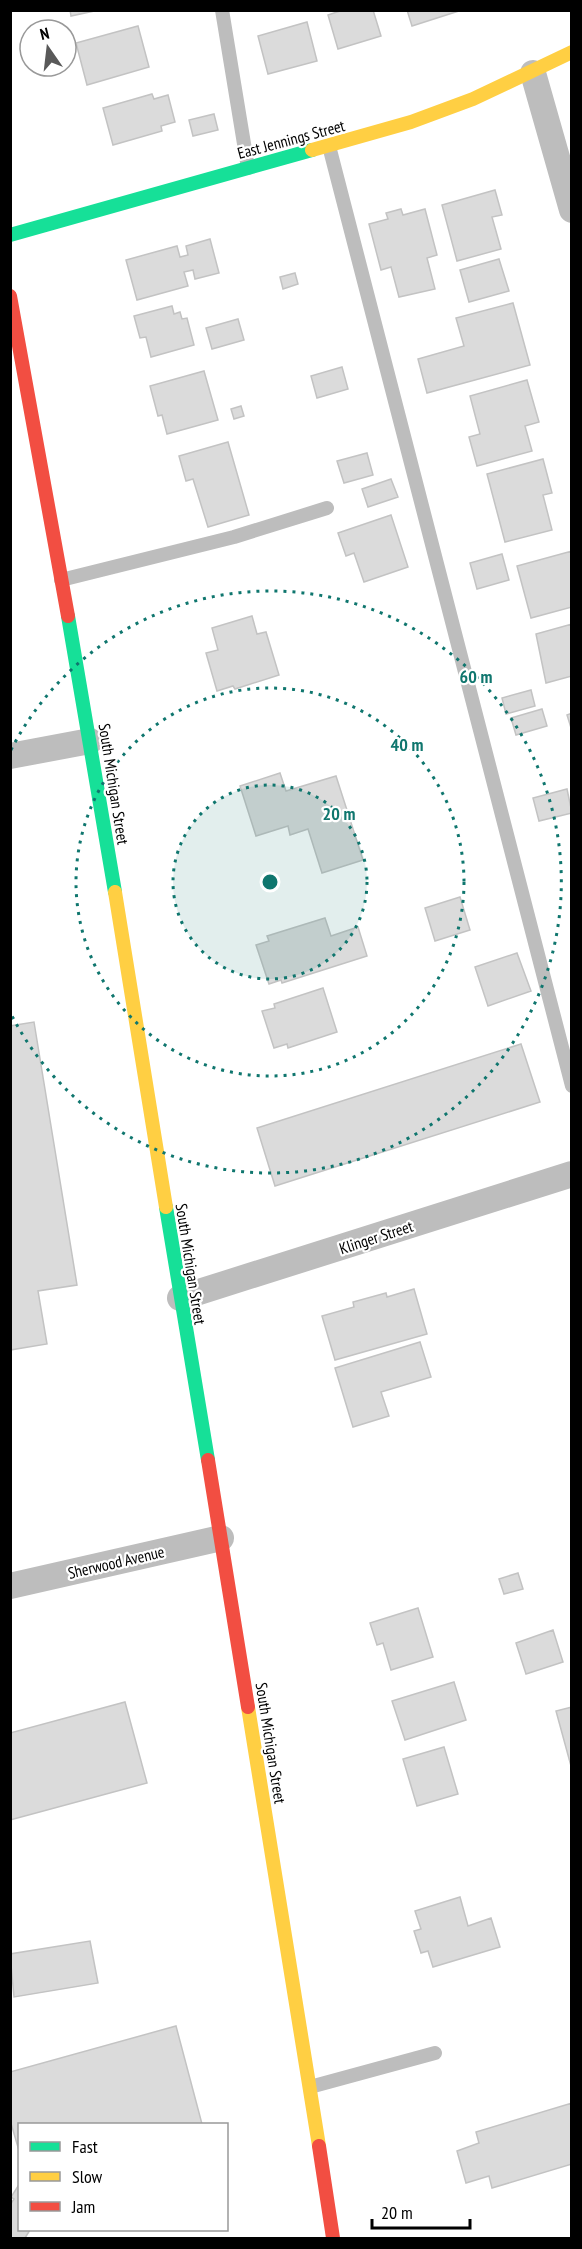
<svg xmlns="http://www.w3.org/2000/svg" width="582" height="2249" font-family="'PT Sans Narrow',sans-serif">
  <style>
    .building { fill: #dbdbdb; stroke: #c3c3c3; stroke-width: 1.5 }
    .lines { fill: none; stroke-linecap: round; stroke-linejoin: round }
    .lane { stroke: #bdbdbd; stroke-width: 14 }
    .street { stroke: #bdbdbd; stroke-width: 26 }
    .fast { stroke: #16e098; stroke-width: 14 }
    .slow { stroke: #ffcf43; stroke-width: 14 }
    .jam { stroke: #f24e42; stroke-width: 14 }
    .ring { fill: none; stroke: #0f766e; stroke-width: 3; stroke-dasharray: 3 6 }
    .labels { text-anchor: middle; dominant-baseline: central; stroke-width: 4.5; stroke-linejoin: round; paint-order: stroke }
    .street-label { font-size: 16px; fill: #000; stroke: #fff }
    .centre { fill: #0f766e; stroke: #fff; stroke-width: 3 }
    .ring-label { font-size: 18px; text-anchor: middle; font-weight: bold; fill: #0f766e; stroke: #fff; stroke-width: 4.5; stroke-linejoin: round; paint-order: stroke }
  </style>
  <rect width="100%" height="100%" fill="#fff"/>
  <path class="building" d="M70,10H99L71,16Z
    M343,10H373L381,36L338,49L328,15Z
    M407,10H462L412,26Z
    M307,22L317,61L268,74L258,36Z
    M138,26L149,67L87,85L76,43Z
    M152,94L154,99L168,95L175,122L161,126L162,131L113,145L103,108Z
    M214,114L218,130L193,136L189,120Z
    M495,190L502,215L492,217L501,249L457,261L442,205Z
    M401,209L403,215L425,209L437,255L427,258L435,289L399,297L391,267L381,270L369,224L388,219L386,213Z
    M210,239L219,273L195,279L193,270L184,272L188,286L137,300L126,260L177,246L180,257L188,255L186,246Z
    M499,259L509,291L469,302L460,270Z
    M295,273L298,284L283,289L280,277Z
    M513,303L530,365L427,393L418,359L464,346L456,318Z
    M172,306L174,314L180,312L182,319L187,318L194,345L151,357L146,337L140,338L134,316Z
    M238,319L244,340L212,349L206,328Z
    M342,367L348,389L317,398L311,376Z
    M204,371L218,420L167,434L162,415L158,416L150,386Z
    M527,380L539,422L525,426L532,451L477,466L469,437L480,434L470,396Z
    M241,406L244,416L234,419L231,409Z
    M228,442L249,515L208,527L193,479L186,481L179,456Z
    M367,453L373,475L344,483L337,461Z
    M543,459L552,493L543,495L552,530L505,542L487,474Z
    M391,479L398,497L368,507L362,489Z
    M391,515L408,567L364,582L354,553L346,556L338,533Z
    M572,551V607L531,618L517,566Z
    M502,554L509,580L477,589L470,563Z
    M252,616L257,634L266,632L279,675L235,689L233,686L217,691L206,653L218,650L212,628Z
    M572,624V676L546,683L536,634Z
    M531,690L535,706L506,714L502,698Z
    M542,709L547,726L516,735L511,718Z
    M572,713V731L567,715Z
    M280,773L286,791L336,776L363,860L322,873L308,829L290,835L288,826L256,836L240,786Z
    M567,789L572,813L539,821L533,798Z
    M460,897L470,930L435,941L425,908Z
    M325,918L331,936L358,927L367,956L282,983L281,980L269,984L256,945L269,941L267,936Z
    M517,953L531,991L488,1006L475,967Z
    M323,988L337,1032L288,1048L287,1044L274,1048L262,1011L275,1008L274,1004Z
    M34,1022L77,1285L38,1291L47,1344L10,1350V1026Z
    M521,1044L540,1102L275,1186L257,1128Z
    M414,1289L427,1334L335,1360L322,1316L354,1307L353,1302L386,1293L387,1297Z
    M420,1342L431,1377L381,1392L389,1416L353,1427L335,1368Z
    M518,1573L523,1589L504,1594L499,1579Z
    M418,1608L433,1657L391,1670L383,1643L377,1645L370,1623Z
    M553,1630L563,1662L526,1674L516,1643Z
    M454,1682L466,1720L405,1740L392,1701Z
    M125,1702L147,1783L10,1820V1733Z
    M572,1707V1766H571L556,1711Z
    M444,1747L458,1794L417,1806L403,1759Z
    M460,1897L468,1926L491,1918L500,1947L433,1967L428,1951L421,1953L414,1931L421,1929L415,1911Z
    M90,1941L98,1983L14,1997L10,1954Z
    M176,2026L202,2124H20V2154L10,2120V2072Z
    M572,2103V2164L492,2188L489,2176L466,2183L457,2151L479,2143L476,2132Z
    M20,2183V2230H30L25,2238H10V2205L14,2199L11,2197Z"/>
  <g class="lines">
    <path class="lane" d="M222,10L248,168
      M329,146L572,1086
      M61,580L234,537L327,508
      M310,2087L435,2053"/>
    <path class="street" d="M533,73L572,210
      M10,756L90,741
      M180,1298L572,1174
      M10,1586L221,1538"/>
    <path class="fast" d="M10,235L312,150
      M68,616L115,892
      M166,1207L208,1460"/>
    <path class="slow" d="M312,150L411,122L473,99L572,52
      M115,892L166,1207
      M248,1707L319,2146"/>
    <path class="jam" d="M10,296L68,616
      M208,1460L248,1707
      M319,2146L333,2238"/>
  </g>
  <circle cx="270" cy="882" r="97" fill="#0f766e" fill-opacity=".12"/>
  <g class="ring">
    <circle cx="270" cy="882" r="97"/>
    <circle cx="270" cy="882" r="194"/>
    <path d="M11 750A291 291 0 1 1 11 1014"/>
  </g>
  <g class="labels">
    <g class="street-label">
      <text transform="translate(291 139) rotate(-15)">East Jennings Street</text>
      <text transform="translate(114 784) rotate(81)">South Michigan Street</text>
      <text transform="translate(376 1237) rotate(-18)">Klinger Street</text>
      <text transform="translate(191 1264) rotate(81)">South Michigan Street</text>
      <text transform="translate(116 1562) rotate(-13)">Sherwood Avenue</text>
      <text transform="translate(271 1743) rotate(81)">South Michigan Street</text>
    </g>
  </g>
  <circle cx="270" cy="882" r="9" class="centre"/>
  <g class="ring-label">
    <text x="476" y="683">60 m</text>
    <text x="407" y="751">40 m</text>
    <text x="339" y="820">20 m</text>
  </g>
  <rect width="582" height="2249" fill="none" stroke="#000000" stroke-width="24"/>
  <rect x="18" y="2123" width="210" height="108" fill="#ffffff" stroke="#999999" stroke-width="1.5"/>
  <rect x="30" y="2142" width="30" height="9" fill="#16e098" stroke="#999999" stroke-width="1.5"/>
  <text x="72" y="2153" font-size="18" fill="#000000">Fast</text>
  <rect x="30" y="2172" width="30" height="9" fill="#ffcf43" stroke="#999999" stroke-width="1.5"/>
  <text x="72" y="2183" font-size="18" fill="#000000">Slow</text>
  <rect x="30" y="2202" width="30" height="9" fill="#f24e42" stroke="#999999" stroke-width="1.5"/>
  <text x="72" y="2213" font-size="18" fill="#000000">Jam</text>
  <g transform="translate(48 48) rotate(346)"><circle r="28" fill="#ffffff" stroke="#999999" stroke-width="1.5"/>
  <path d="M0-4.5L10 22L0 15L-10 22Z" fill="#595959"/>
  <text y="-9" font-size="16" font-weight="bold" text-anchor="middle" fill="#000000">N</text>
  </g>
  <path d="M372 2219v9h98v-9" fill="none" stroke="#000000" stroke-width="3"/>
  <text x="381" y="2219" font-size="18" fill="#000000" stroke="#ffffff" stroke-width="4.5" paint-order="stroke">20 m</text>
</svg>
